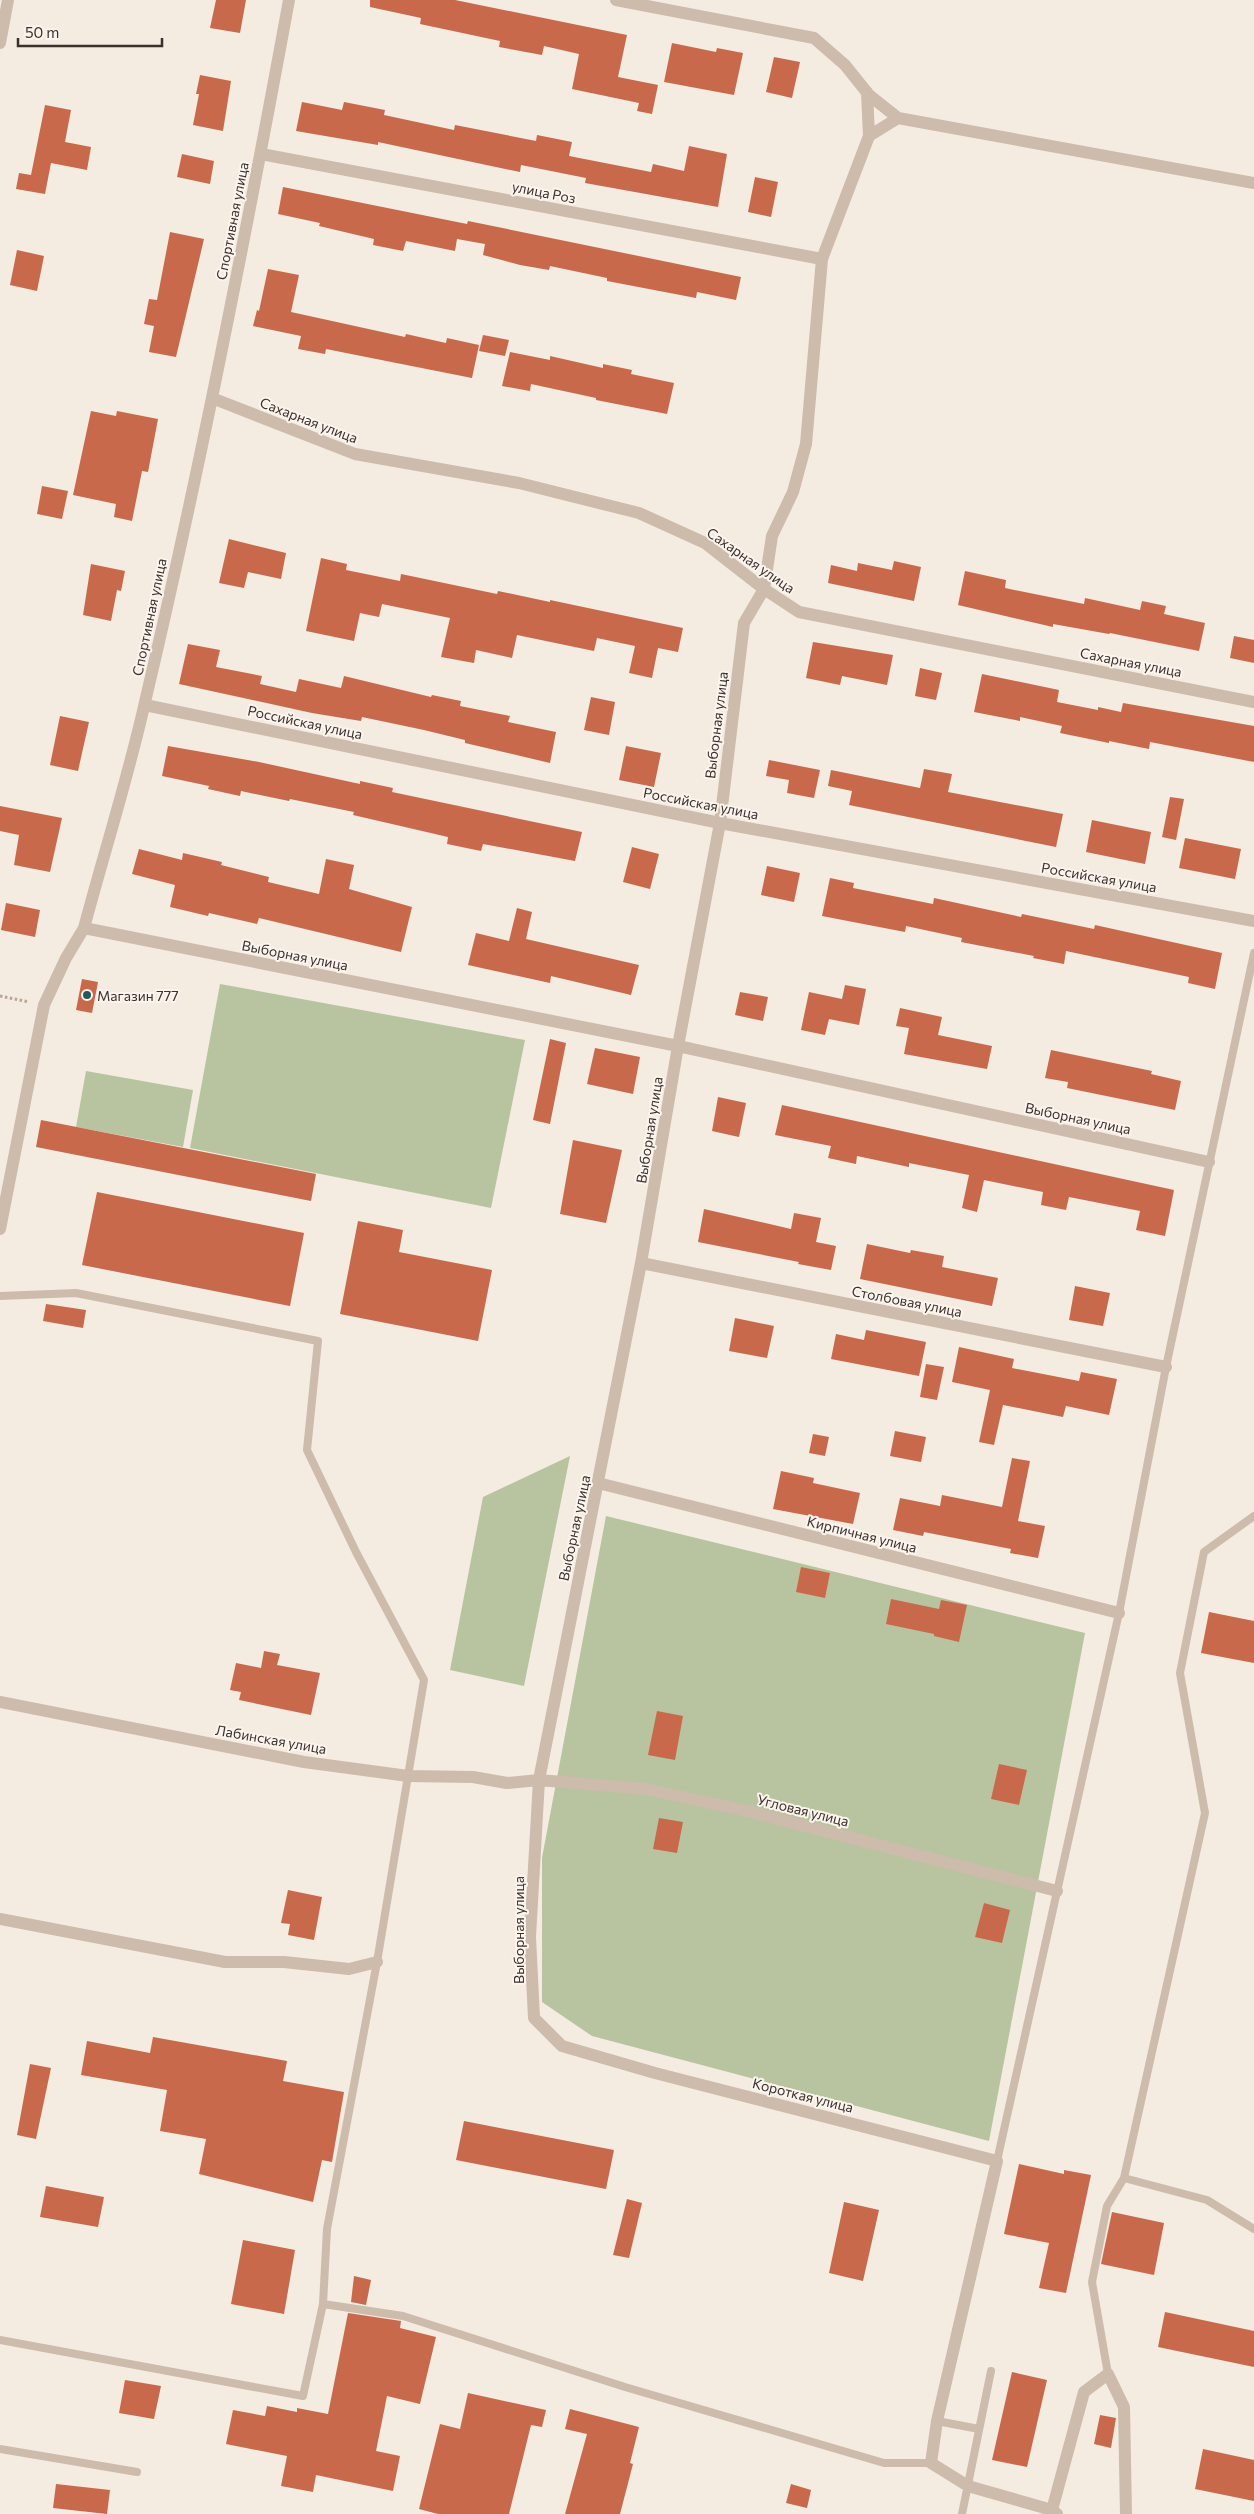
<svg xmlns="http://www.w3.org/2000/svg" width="1254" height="2514" font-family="Commissioner,sans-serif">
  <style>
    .green { fill: #b8c4a0 }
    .building { fill: #c8694b }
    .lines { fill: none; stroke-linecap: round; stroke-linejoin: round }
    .path { stroke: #b9a596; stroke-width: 3; stroke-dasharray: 2.5 2.5; stroke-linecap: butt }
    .service { stroke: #cdbbac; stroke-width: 8 }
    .minor { stroke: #cdbbac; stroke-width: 12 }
    .tertiary { stroke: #cdbbac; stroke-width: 12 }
    .poi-dot { fill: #1f5a5e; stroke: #fbf5ee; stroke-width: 2 }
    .labels { text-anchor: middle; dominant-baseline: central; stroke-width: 4; stroke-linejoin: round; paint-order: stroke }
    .street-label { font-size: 14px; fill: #3b302b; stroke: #fbf5ee }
    .poi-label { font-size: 14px; fill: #3b302b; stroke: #fbf5ee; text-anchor: start }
  </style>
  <rect width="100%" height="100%" fill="#f4ebe1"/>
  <path class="green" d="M220,984L525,1040L491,1208L190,1148Z
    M86,1071L193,1090L183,1147L76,1127Z
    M570,1456L524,1686L450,1670L483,1497Z
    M606,1516L1085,1633L989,2141L592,2036L542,2002V1858Z"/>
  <path class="building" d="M216,0H246L240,33L210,28Z
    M370,0H455L627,35L618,77L658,85L652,114L637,111L639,103L572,89L579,54L544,46L542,55L499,47L500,41L420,24L421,18L370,7Z
    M672,43L716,52L717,48L743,53L734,95L664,82Z
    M774,57L800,62L792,98L766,92Z
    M200,75L231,81L223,131L193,125L199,94H196Z
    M302,102L342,110L344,102L385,110L384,115L454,130L455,125L536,141L537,135L572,142L569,156L651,172L653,164L684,171L689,146L727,154L718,207L585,183L586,178L521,165L520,172L378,142V145L296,131Z
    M45,105L71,110L65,142L91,147L87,170L51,163L45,194L16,189L19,173L31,175Z
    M182,154L214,161L210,184L177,177Z
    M755,177L778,182L771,217L748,212Z
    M283,187L467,224L468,221L741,277L736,300L697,292L696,298L607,281V278L550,266L549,270L520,265L483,255L485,244L457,239L455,251L406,241L403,251L373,245L374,239L319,226L320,223L278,214Z
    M170,232L204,239L176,357L149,352L154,326L144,324L149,299L157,300Z
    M17,250L44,256L37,291L10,285Z
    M268,269L299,275L291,312L405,337L406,334L446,343L447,338L479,345L472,378L326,349L325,354L298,349L301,336L253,326L257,310L259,311Z
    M483,335L509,340L505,356L479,351Z
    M510,352L550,360V356L603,368V364L632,370L631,374L674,383L667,414L596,400V398L531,384L530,391L502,386Z
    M91,411L116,416L117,411L158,419L148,472L142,471L132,521L114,517L116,504L73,495Z
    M42,486L68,491L62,519L37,514Z
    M229,539L286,553L281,579L248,572L244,588L219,583Z
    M321,558L347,564L346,570L400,581L401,574L497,594L498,591L550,602V600L683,628L678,652L658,648L652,678L629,673L635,646L597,638L594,651L517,635L512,658L476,650L474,663L441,657L450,618L382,604L379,617L360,613L354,641L306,631Z
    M894,561L921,567L914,601L828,583L831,565L857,571L858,563L892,570Z
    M91,564L125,571L121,591L117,590L111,621L83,615Z
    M965,571L1006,580L1005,588L1084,604L1085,598L1140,610L1142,601L1166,606L1164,614L1205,623L1199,651L1110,633L1109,634L1053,624V627L958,605Z
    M1234,636L1254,640V663L1230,658Z
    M813,642L893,655L887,685L842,676L840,685L806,678Z
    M188,644L220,650L216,667L262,676L260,684L296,692L299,679L341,688L344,676L431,697L432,695L461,701L460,706L510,716L508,722L556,732L550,763L465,743V740L424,730L362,717L361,721L312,713L179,684Z
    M920,668L942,673L936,700L915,696Z
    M982,674L1059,690L1057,702L1098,710V707L1121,712L1123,703L1254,726V762L1150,742L1149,749L1109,741V743L1060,733L1062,726L1020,717V721L974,712Z
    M591,697L615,702L609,735L584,730Z
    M60,716L89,722L78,771L50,765Z
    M168,746L259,762L360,784V781L393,788L392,792L582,832L575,861L483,844L481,851L447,844L448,837L353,815L354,812L290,799L289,801L241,791L240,796L208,789L209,786L162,776Z
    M626,746L661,753L654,787L619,780Z
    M769,760L820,770L814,798L787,793L789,780L766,776Z
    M924,769L952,774L948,792L1063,814L1056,847L849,805L852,791L828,786L831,770L920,788Z
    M1170,797L1184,799L1176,840L1162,837Z
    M0,806L62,818L50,872L14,865L19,835L0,831Z
    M1092,820L1151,832L1145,864L1086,852Z
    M1185,838L1241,849L1235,879L1179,868Z
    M632,847L659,854L650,889L623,882Z
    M139,849L182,860L183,853L222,862L221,865L269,877L268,882L319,894L326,859L354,865L349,889L412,907L401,952L259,918L257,924L209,913L208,916L170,907L175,885L132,874Z
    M767,866L800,873L794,902L761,895Z
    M830,878L854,883L853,888L933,904L934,898L1021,917L1022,914L1094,929L1095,925L1222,953L1215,989L1188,983L1189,977L1066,951L1064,964L1033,958L1034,956L961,942L962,938L906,926L905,932L822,916Z
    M6,903L40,910L35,937L1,930Z
    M517,908L532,912L526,939L639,965L631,995L551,976L550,983L468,965L476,933L509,941Z
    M82,979L98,982L92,1013L76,1010Z
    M845,985L866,989L859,1025L829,1019L825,1035L801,1030L809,992L842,999Z
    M740,992L768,997L763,1021L735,1015Z
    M900,1008L942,1017L938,1035L992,1046L987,1069L904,1054L909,1028L896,1026Z
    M550,1039L566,1043L550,1124L533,1120Z
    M595,1048L640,1057L633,1094L587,1084Z
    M1051,1050L1152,1071L1151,1074L1181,1081L1175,1110L1067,1088L1068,1082L1045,1078Z
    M718,1097L746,1103L739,1137L712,1131Z
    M782,1105L1174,1190L1165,1236L1136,1230L1140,1211L1069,1197L1066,1210L1041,1205L1043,1192L984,1180L977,1212L962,1208L969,1175L909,1163V1167L857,1156L856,1164L828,1158L831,1146L775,1135Z
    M41,1120L316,1174L311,1201L36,1147Z
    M573,1140L622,1150L606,1223L560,1214Z
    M97,1192L304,1233L290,1306L82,1265Z
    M704,1209L791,1229L794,1213L821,1218L816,1242L836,1246L831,1270L798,1264L799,1262L698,1242Z
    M358,1221L403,1230L399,1252L492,1270L478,1341L340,1314Z
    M867,1244L910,1253L911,1250L944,1256L942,1267L998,1278L992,1306L860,1279Z
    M1075,1286L1110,1293L1103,1326L1069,1320Z
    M46,1304L86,1310L83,1328L43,1321Z
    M735,1318L774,1326L767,1358L729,1351Z
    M866,1330L926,1342L919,1376L831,1359L836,1334L864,1340Z
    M959,1347L1014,1359L1012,1368L1079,1381L1081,1372L1117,1379L1109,1415L1066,1406L1063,1417L1003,1405L994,1445L979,1442L990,1390L952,1382Z
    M926,1364L944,1367L937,1400L920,1397Z
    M895,1431L926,1437L921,1462L890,1456Z
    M813,1434L829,1437L825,1456L809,1453Z
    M1012,1458L1030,1461L1018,1521L1045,1526L1038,1558L1010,1553L1011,1549L924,1532L923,1536L893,1530L900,1498L940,1506L942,1495L1002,1507Z
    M781,1471L814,1478L813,1483L860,1493L853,1524L773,1509Z
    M801,1567L830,1573L825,1598L796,1592Z
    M891,1599L939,1609L941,1600L967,1605L959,1642L934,1636V1634L886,1624Z
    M1209,1612L1254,1621V1663L1201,1653Z
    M264,1651L280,1654L277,1665L320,1673L311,1715L239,1700L241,1692L230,1690L236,1663L261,1668Z
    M657,1711L683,1716L675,1760L648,1755Z
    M999,1764L1027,1770L1019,1805L991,1799Z
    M659,1818L683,1822L677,1853L653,1849Z
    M288,1890L322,1897L314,1940L288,1935L290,1924L281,1923Z
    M984,1903L1010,1910L1002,1943L975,1937Z
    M153,2037L287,2061L283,2081L344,2092L332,2162L322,2160L313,2202L199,2174L206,2139L160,2131L167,2090L81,2075L87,2041L150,2053Z
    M30,2064L51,2068L36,2139L17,2135Z
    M464,2121L614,2150L606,2189L456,2160Z
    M1019,2164L1064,2174V2170L1091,2175L1066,2293L1039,2288L1049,2243L1004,2234Z
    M46,2186L104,2197L98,2227L40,2217Z
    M627,2199L642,2203L629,2258L613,2255Z
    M844,2202L879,2210L863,2281L829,2273Z
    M1112,2212L1164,2223L1154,2275L1101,2264Z
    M243,2240L295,2250L284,2314L231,2304Z
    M354,2276L371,2280L366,2305L351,2302Z
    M1165,2312L1254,2331V2367L1158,2347Z
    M348,2313L401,2321L400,2328L436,2337L420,2404L387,2396L376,2451L400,2456L393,2491L316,2475L313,2492L281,2486L287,2456L226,2444L233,2410L265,2416L267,2406L297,2412V2408L328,2414Z
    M1012,2372L1047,2380L1027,2467L992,2460Z
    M125,2380L161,2386L154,2419L119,2413Z
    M468,2393L546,2410L542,2427L531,2425L509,2514H438L419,2509L440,2424L460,2429Z
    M570,2409L639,2427L630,2463L633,2464L620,2514H565L587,2434L565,2429Z
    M1100,2415L1116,2418L1111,2448L1094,2444Z
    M1203,2449L1254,2460V2501L1195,2489Z
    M56,2484L110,2490L107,2514L53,2508Z
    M791,2484L811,2490L807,2508L786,2503Z"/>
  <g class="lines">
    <path class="path" d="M0,996L29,1002"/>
    <path class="service" d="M0,1296L76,1293L318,1341L307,1450L356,1552L424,1680L377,1962L327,2229L323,2304L303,2396L0,2340
      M997,2161L1119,1613L1166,1367L1254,953
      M1124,2178L1205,1813L1180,1673L1204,1552L1254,1516
      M323,2304L403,2316L625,2387L884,2463H931
      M1108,2374L1092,2282L1107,2206L1124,2178L1207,2200L1254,2229
      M937,2421L979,2429
      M0,2449L137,2472
      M962,2514L991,2371"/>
    <path class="minor" d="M616,0L814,38L845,65L869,95L898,118L1254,183
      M867,92L869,136L822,259L806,444L793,492L772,536L764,589L744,623L720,823L678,1046L641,1263L539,1780L530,1937L534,2018L562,2046L655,2073L997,2161L937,2421L931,2463L968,2486L1052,2510L1057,2514
      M869,136L898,118
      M261,154L822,259
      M212,398L355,454L519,483L639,513L705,543L764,589L799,612L1254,702
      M145,705L720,823L1254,921
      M84,928L678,1046L1209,1162
      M0,1229L44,1005L66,958L84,928C104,853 128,778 145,702C200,470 246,235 289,0
      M641,1263L1166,1367
      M598,1483L1119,1613
      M0,1702L304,1762L408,1776L473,1777L507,1783L539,1780L646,1789L747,1811L1057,1891
      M0,1919L225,1962H284L349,1969L377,1962
      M1052,2510L1084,2392L1108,2374L1124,2407L1126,2514"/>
    <path class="tertiary" d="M0,43L8,0"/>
  </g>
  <circle class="poi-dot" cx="87" cy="995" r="5"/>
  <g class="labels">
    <g class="street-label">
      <text transform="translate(544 192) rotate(11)">улица Роз</text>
      <text transform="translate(232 221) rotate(-79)">Спортивная улица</text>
      <text transform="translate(309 420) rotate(21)">Сахарная улица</text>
      <text transform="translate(751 560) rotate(35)">Сахарная улица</text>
      <text transform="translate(149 617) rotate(-78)">Спортивная улица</text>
      <text transform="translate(1131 662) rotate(11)">Сахарная улица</text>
      <text transform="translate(305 722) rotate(12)">Российская улица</text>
      <text transform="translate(716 725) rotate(-83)">Выборная улица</text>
      <text transform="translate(701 803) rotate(11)">Российская улица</text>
      <text transform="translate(1099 877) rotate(10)">Российская улица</text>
      <text transform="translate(295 955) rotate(11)">Выборная улица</text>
      <text transform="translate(1078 1118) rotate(12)">Выборная улица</text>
      <text transform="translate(649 1130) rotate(-81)">Выборная улица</text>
      <text transform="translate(907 1301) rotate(11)">Столбовая улица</text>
      <text transform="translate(574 1528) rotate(-78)">Выборная улица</text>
      <text transform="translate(862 1534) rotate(14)">Кирпичная улица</text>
      <text transform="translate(271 1739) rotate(10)">Лабинская улица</text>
      <text transform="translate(803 1810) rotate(14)">Угловая улица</text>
      <text transform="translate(518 1930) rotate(-90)">Выборная улица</text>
      <text transform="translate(803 2095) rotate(14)">Короткая улица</text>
    </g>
    <g class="poi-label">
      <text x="97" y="995">Магазин 777</text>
    </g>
  </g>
  <path d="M18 38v8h144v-8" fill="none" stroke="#3b302b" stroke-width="2.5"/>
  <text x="25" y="38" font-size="15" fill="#3b302b" stroke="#fbf5ee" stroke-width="4" paint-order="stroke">50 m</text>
</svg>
